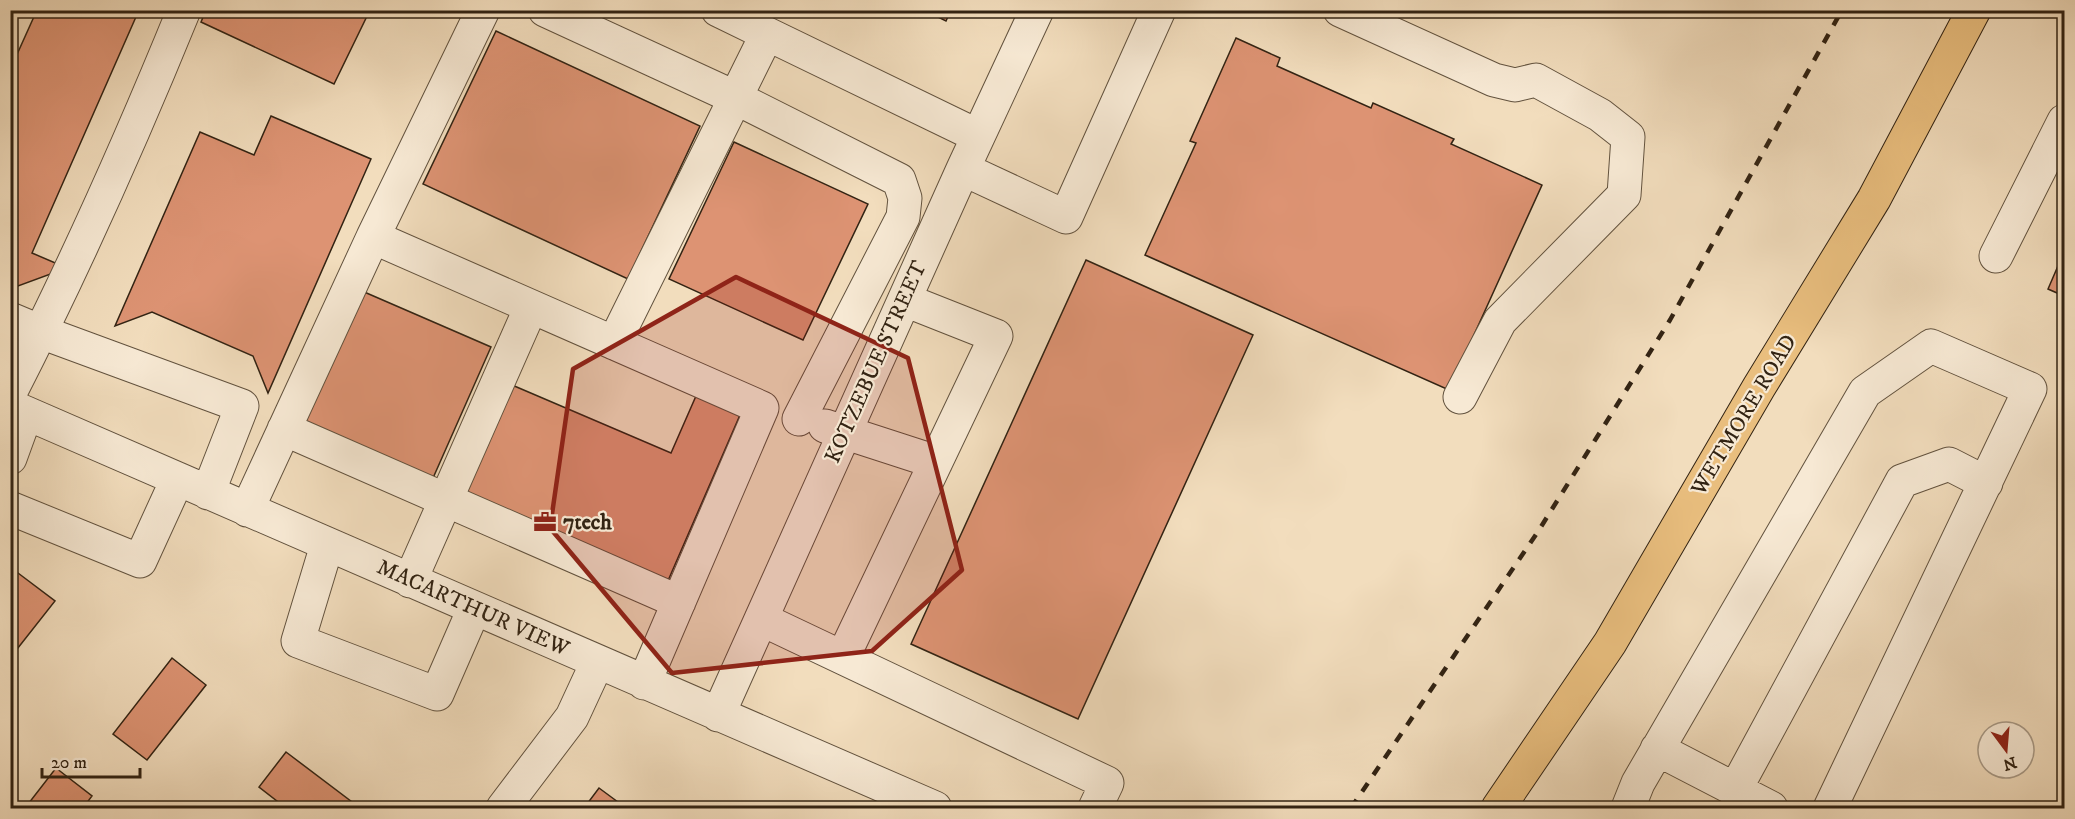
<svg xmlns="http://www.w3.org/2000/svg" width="2075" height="819" font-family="'IM FELL DW Pica',serif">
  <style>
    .building { fill: #dd9373; stroke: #322313; stroke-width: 1.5 }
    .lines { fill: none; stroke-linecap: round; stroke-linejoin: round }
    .minor-casing { stroke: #62523e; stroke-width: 35 }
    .major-casing { stroke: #322313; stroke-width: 35 }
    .minor { stroke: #f7e9d4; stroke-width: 33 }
    .major { stroke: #e9be7e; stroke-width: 33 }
    .rail { stroke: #322313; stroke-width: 4.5; stroke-dasharray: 10 10; stroke-linecap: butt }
    .marked { fill: #8f2418; fill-opacity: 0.2; stroke: #8f2418; stroke-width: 4.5; stroke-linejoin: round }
    .labels { text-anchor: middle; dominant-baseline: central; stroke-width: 4.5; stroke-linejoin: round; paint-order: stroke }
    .street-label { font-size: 22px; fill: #322313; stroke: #f7e9d4 }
    .poi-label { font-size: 22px; font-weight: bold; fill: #322313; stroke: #f7e9d4; text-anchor: start }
  </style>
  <rect width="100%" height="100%" fill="#f2ddbd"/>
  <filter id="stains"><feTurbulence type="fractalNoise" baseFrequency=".00333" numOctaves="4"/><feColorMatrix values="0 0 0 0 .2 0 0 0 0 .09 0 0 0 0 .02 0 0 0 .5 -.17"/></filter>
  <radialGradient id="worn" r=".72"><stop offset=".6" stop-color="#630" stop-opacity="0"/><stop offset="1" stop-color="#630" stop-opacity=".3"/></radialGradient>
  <path class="building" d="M37,10H139L32,253L67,268L18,286L10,282V70Z
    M206,10H370L334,84L201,22Z
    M924,10H951L946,21Z
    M496,31L700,126L628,279L423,184Z
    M1236,38L1280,58L1277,66L1371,108L1373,103L1454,139L1451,144L1542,185L1449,390L1145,255L1196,143L1190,141Z
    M271,116L371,159L268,393L253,356L152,312L115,326L200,132L254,155Z
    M734,142L868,204L803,340L669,279Z
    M2064,252V296L2048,289Z
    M1086,260L1253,335L1078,719L911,644Z
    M355,288L491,347L433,478L297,419Z
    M512,385L671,453L696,396L740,415L667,583L464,496Z
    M18,573L55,601L10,658V582Z
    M172,658L206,685L147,760L113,734Z
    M286,752L360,808H286L259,787Z
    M56,768L92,796L83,808H25Z
    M599,788L626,808H584Z"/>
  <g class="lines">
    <g class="minor-casing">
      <path id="minor" d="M545,10L736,98L899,180L905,198L903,217L799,419
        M718,10L978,136
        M1340,10L1494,80L1515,85L1536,80L1600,115L1628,137L1624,195L1500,321L1460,397
        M963,169L1066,217L1159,10
        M373,237L483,10
        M1996,256L2064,121
        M10,319L41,332L242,406L208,493
        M614,343L767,34
        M10,393C74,268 131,140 184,10
        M10,406L935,808
        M825,426L936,462
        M284,429L679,602
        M10,458L26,414
        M10,508L140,561L177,480
        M247,510L373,237L762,408L644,683
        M327,545L298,641L437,694L474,609
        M410,581L531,307
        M761,619L1107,783L1095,808
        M843,657L996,336L905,300
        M718,715L963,169L1037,10
        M1657,749L1771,808
        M1735,790L1902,481L1949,464L1986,483
        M503,808L572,717L597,663
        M1628,808L1638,783L1865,392L1931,346L2030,389L1830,808"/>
    </g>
    <g class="major-casing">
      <path id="major" d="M1498,808L1610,643L1759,387L1874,199L1974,10"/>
    </g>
    <use href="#minor" class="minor"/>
    <use href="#major" class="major"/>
    <path class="rail" d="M1351,808L1539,530L1670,320L1842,10"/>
  </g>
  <path class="marked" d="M736,277L908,358L962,570L872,651L672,673L550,528L573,369Z"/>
  <defs>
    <g id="office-bare" transform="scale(1.8)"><path d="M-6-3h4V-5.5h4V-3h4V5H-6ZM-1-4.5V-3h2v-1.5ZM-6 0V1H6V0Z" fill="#8f2418" stroke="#f7e9d4" stroke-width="2.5" paint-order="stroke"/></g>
  </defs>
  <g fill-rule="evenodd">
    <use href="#office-bare" x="545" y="522"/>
  </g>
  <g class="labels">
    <g class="street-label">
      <text transform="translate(876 362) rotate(-66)">KOTZEBUE STREET</text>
      <text transform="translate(1744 415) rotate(-59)">WETMORE ROAD</text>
      <text transform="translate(473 608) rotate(24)">MACARTHUR VIEW</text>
    </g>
    <g class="poi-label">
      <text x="563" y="522">7tech</text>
    </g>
  </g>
  <rect width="2075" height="819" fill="none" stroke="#f2ddbd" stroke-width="36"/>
  <rect x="12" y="12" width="2051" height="795" fill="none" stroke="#322313" stroke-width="3"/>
  <rect x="18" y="18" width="2039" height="783" fill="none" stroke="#322313" stroke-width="1.5"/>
  <g transform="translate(2006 750) rotate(164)"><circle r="28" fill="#f7e9d4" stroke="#a89a87" stroke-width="1.5"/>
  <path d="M0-4.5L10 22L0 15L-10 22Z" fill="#8f2418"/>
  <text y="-9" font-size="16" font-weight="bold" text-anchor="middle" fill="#322313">N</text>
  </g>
  <path d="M42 768v9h98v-9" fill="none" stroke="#322313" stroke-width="3"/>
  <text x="51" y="768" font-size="18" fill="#322313" stroke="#f7e9d4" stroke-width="4.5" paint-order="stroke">20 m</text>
  <rect width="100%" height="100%" filter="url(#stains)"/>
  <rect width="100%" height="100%" fill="url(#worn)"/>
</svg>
